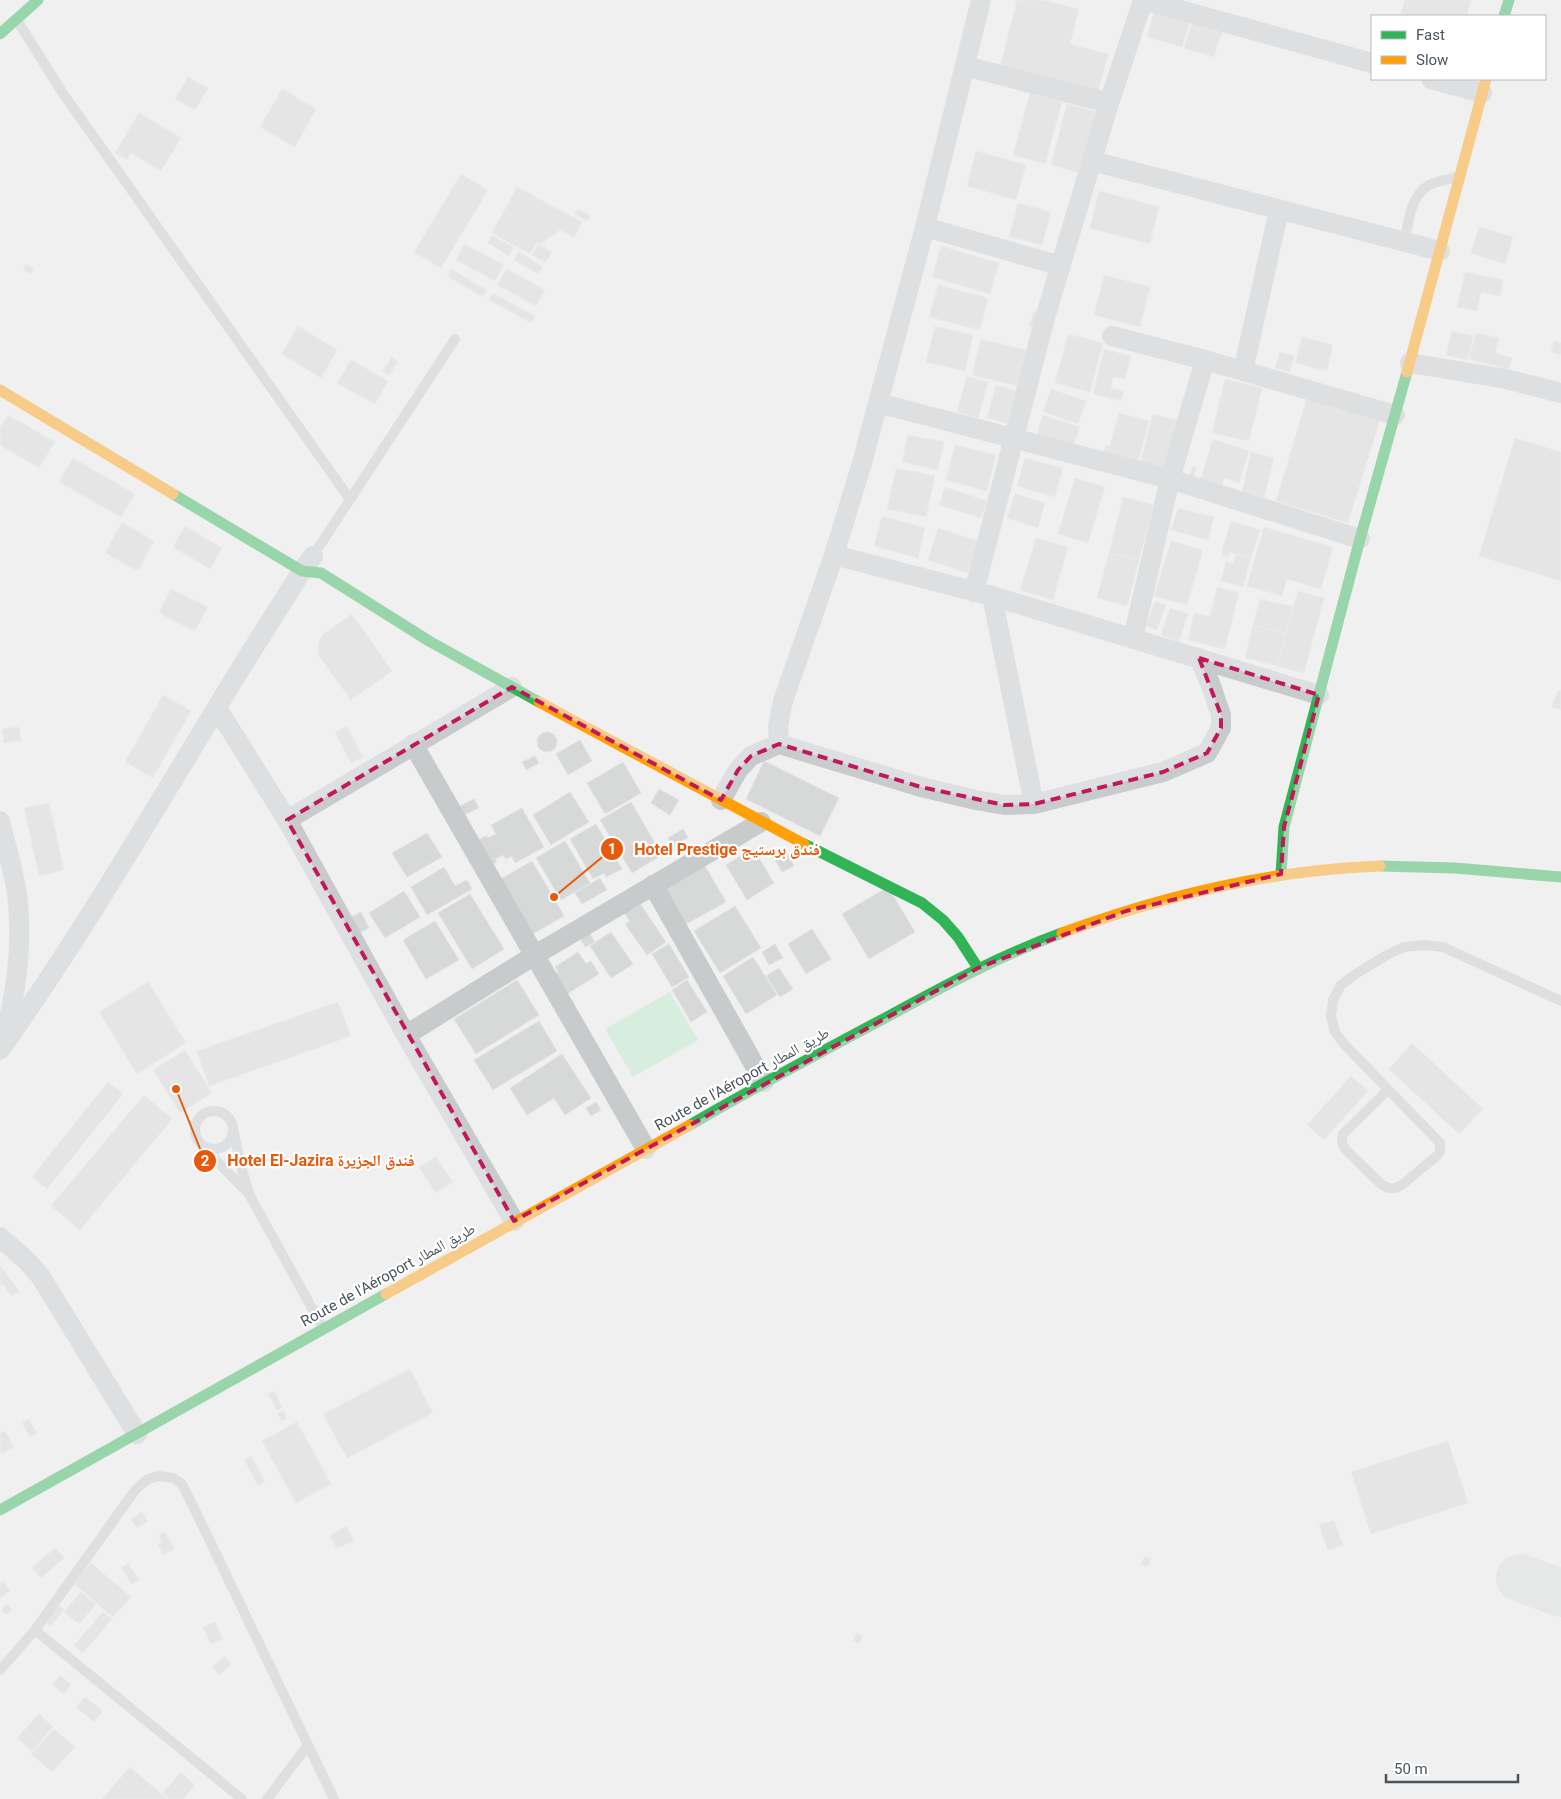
<svg xmlns="http://www.w3.org/2000/svg" width="1561" height="1799" font-family="Roboto,'Noto Naskh Arabic',sans-serif">
  <style>
    .green { fill: #d7eddd }
    .lines { fill: none; stroke-linecap: round; stroke-linejoin: round }
    .taxiway { stroke: #dadbdc; stroke-width: 48 }
    .building { fill: #d7d8d8; stroke: #e2e2e3 }
    .lane { stroke: #c8cbcc; stroke-width: 10 }
    .street { stroke: #c8cbcc; stroke-width: 20 }
    .fast { stroke: #30b455; stroke-width: 11 }
    .slow { stroke: #ff9f0a; stroke-width: 11 }
    .marked { fill: none; stroke: #c2185b; stroke-width: 4; stroke-dasharray: 10 6; stroke-linejoin: round }
    .labels { text-anchor: middle; dominant-baseline: central; stroke-width: 4.5; stroke-linejoin: round; paint-order: stroke }
    .street-label { font-size: 15px; fill: #49545b; stroke: #fff }
    .leader { fill: none; stroke: #e8590c; stroke-width: 2 }
    .callout-dot { fill: #e8590c; stroke: #fff; stroke-width: 2 }
    .mark-label { font-size: 15px; text-anchor: middle; font-weight: bold; fill: #fff }
    .callout-label { font-size: 16px; text-anchor: middle; font-weight: bold; fill: #e8590c; stroke: #fff; stroke-width: 4.5; stroke-linejoin: round; paint-order: stroke }
  </style>
  <rect width="100%" height="100%" fill="#f1f0f0"/>
  <path class="green" d="M670,992L698,1040L633,1077L605,1029Z"/>
  <g class="lines">
    <path class="taxiway" d="M1520,1578L1561,1593"/>
  </g>
  <path class="building" d="M1017,0H1043L1079,9L1070,44L1108,54L1098,92L1000,67Z
    M1405,0H1471L1467,16H1400Z
    M1156,5L1192,15L1182,47L1147,37Z
    M1194,16L1224,25L1214,57L1184,48Z
    M188,77L208,88L195,110L175,99Z
    M282,89L316,109L295,147L260,127Z
    M1030,93L1062,102L1045,164L1013,155Z
    M1067,104L1097,112L1080,173L1051,165Z
    M139,113L181,138L161,171L131,153L127,160L115,153Z
    M976,151L1026,165L1016,200L967,186Z
    M461,174L488,190L441,268L414,252Z
    M517,187L582,222L574,238L560,230L541,244L537,242L530,254L492,233Z
    M1099,191L1159,207L1150,244L1090,228Z
    M1018,203L1051,212L1042,245L1009,237Z
    M578,209L591,216L588,221L575,214Z
    M1479,227L1513,237L1505,264L1471,253Z
    M492,235L513,247L509,256L488,243Z
    M464,244L504,265L495,281L456,260Z
    M538,244L552,252L546,262L532,255Z
    M941,246L999,263L990,294L932,277Z
    M519,252L542,266L538,274L514,260Z
    M26,264L34,268L31,274L23,270Z
    M451,269L487,290L483,297L447,276Z
    M507,269L545,290L536,306L497,285Z
    M1465,272L1503,280L1500,296L1481,292L1477,311L1457,307Z
    M1104,275L1150,287L1140,327L1094,315Z
    M938,285L988,298L980,330L929,317Z
    M493,293L535,316L531,323L489,300Z
    M1034,311L1043,314L1039,329L1029,326Z
    M298,326L337,350L321,378L282,354Z
    M935,326L973,335L965,371L926,362Z
    M1452,331L1473,336L1468,360L1446,355Z
    M1476,333L1499,338L1495,353L1512,358L1509,369L1469,359Z
    M1068,334L1103,343L1090,392L1055,383Z
    M1302,337L1333,345L1327,371L1295,363Z
    M981,339L1030,351L1021,387L972,375Z
    M1554,341L1561,343V355L1551,352Z
    M1104,349L1131,356L1125,379L1113,377L1111,388L1124,391L1121,401L1093,394Z
    M1280,352L1294,356L1290,372L1275,368Z
    M392,357L398,362L389,375L383,371Z
    M351,360L388,381L375,404L337,383Z
    M967,376L988,382L978,418L957,412Z
    M1225,379L1262,388L1249,441L1212,433Z
    M996,385L1016,391L1007,423L987,418Z
    M1051,389L1086,401L1078,424L1043,412Z
    M1307,398L1380,420L1348,523L1276,501Z
    M1119,413L1149,421L1137,466L1102,456L1106,445L1110,446Z
    M1153,414L1184,422L1171,473L1140,464Z
    M8,415L55,442L39,468L0,445V428Z
    M1043,415L1080,427L1072,449L1036,436Z
    M908,435L944,442L938,470L902,462Z
    M1515,438L1561,452V581L1479,556Z
    M1213,439L1249,451L1239,483L1224,478L1221,488L1200,481Z
    M955,445L996,455L987,491L946,480Z
    M1251,452L1274,458L1263,502L1241,497Z
    M73,458L135,494L121,517L59,482Z
    M1025,458L1063,468L1055,497L1017,486Z
    M1192,467H1196L1194,482L1189,481Z
    M896,468L935,476L926,517L887,509Z
    M1075,478L1105,487L1088,543L1058,534Z
    M945,487L987,501L981,518L939,505Z
    M1015,494L1045,503L1038,528L1007,518Z
    M1123,497L1154,505L1139,560L1109,553Z
    M1178,508L1214,517L1208,540L1171,530Z
    M882,516L925,528L918,558L874,546Z
    M1231,521L1260,530L1251,558L1230,552L1228,557L1221,554Z
    M122,522L154,541L138,571L105,553Z
    M185,526L222,548L210,569L173,547Z
    M1264,527L1333,547L1321,589L1287,579L1282,596L1247,586Z
    M938,528L978,541L968,573L928,560Z
    M1036,538L1068,547L1053,600L1020,590Z
    M1171,541L1203,550L1187,605L1154,596Z
    M1109,553L1139,560L1127,606L1097,598Z
    M1236,553L1251,558L1243,587L1221,581L1226,562L1233,564Z
    M1217,587L1239,593L1225,649L1188,640L1194,613L1210,617Z
    M171,589L208,607L195,631L159,613Z
    M1298,591L1324,598L1304,673L1277,666Z
    M1260,599L1294,607L1286,634L1253,625Z
    M1155,601L1166,605L1157,630L1146,626Z
    M1170,608L1188,614L1179,642L1161,635Z
    M352,614L392,671L351,700L318,655V646L322,635Z
    M1253,625L1286,634L1277,666L1245,658Z
    M1558,690L1561,691V710L1552,707Z
    M163,695L191,711L153,778L125,762Z
    M347,726L363,757L351,763L335,732Z
    M19,727L21,740L4,743L2,729Z
    M537 742a10 10 0 1 1 20 0a10 10 0 1 1-20 0Z
    M580,740L592,761L568,775L556,754Z
    M535,756L539,763L526,770L522,762Z
    M764,761L839,798L820,836L746,799Z
    M623,762L641,793L605,814L587,783Z
    M659,789L679,800L670,815L651,803Z
    M570,792L589,822L551,845L533,815Z
    M474,799L479,808L464,815L460,806Z
    M631,802L662,855L632,873L600,820Z
    M49,803L64,870L39,876L24,808Z
    M522,808L544,847L515,863L512,856L506,859L503,855L495,859L497,862L489,866L476,841L486,836L487,838L496,834L491,825Z
    M596,824L622,869L606,877L604,873L593,879L570,839Z
    M683,829L688,838L672,846L668,838Z
    M427,833L442,857L407,877L392,853Z
    M565,841L590,883L561,900L536,858Z
    M753,848L774,883L747,900L726,865Z
    M787,853L794,866L782,872L775,860Z
    M701,859L726,902L681,927L657,885Z
    M532,861L564,916L531,935L499,880Z
    M444,867L455,886L467,880L472,889L427,915L411,887Z
    M600,878L607,890L582,904L575,893Z
    M888,887L915,932L869,959L842,914Z
    M404,891L420,917L385,938L369,913Z
    M470,894L504,949L472,969L438,913Z
    M637,899L666,942L647,955L625,924L630,921L621,909Z
    M735,906L761,948L720,973L694,931Z
    M361,912L369,928L359,933L351,917Z
    M435,921L459,960L426,979L403,940Z
    M587,929L595,942L585,947L578,935Z
    M812,929L831,959L806,974L788,944Z
    M611,932L633,964L611,978L590,946Z
    M669,944L689,977L672,987L652,954Z
    M775,944L783,958L769,965L762,952Z
    M578,952L586,964L591,961L599,974L567,994L554,974L558,972L555,967Z
    M753,957L777,995L746,1014L723,976Z
    M779,968L793,989L780,997L766,976Z
    M517,980L539,1015L476,1054L454,1019Z
    M687,980L707,1012L691,1022L672,990Z
    M148,982L186,1043L137,1074L99,1012Z
    M338,1002L351,1036L209,1086L197,1051Z
    M539,1021L557,1051L493,1090L474,1060Z
    M1412,1043L1483,1109L1459,1134L1389,1069Z
    M185,1050L212,1093L180,1113L153,1070Z
    M562,1054L591,1098L565,1115L554,1098L527,1115L510,1088Z
    M1351,1076L1368,1091L1324,1140L1307,1125Z
    M108,1082L123,1094L47,1189L32,1177Z
    M144,1095L172,1119L80,1230L51,1206Z
    M596,1102L601,1110L591,1116L586,1108Z
    M436,1157L453,1182L436,1193L419,1167Z
    M0,1266L20,1292L11,1295L3,1284L0,1286Z
    M410,1369L433,1413L347,1458L323,1414Z
    M274,1391L282,1407L277,1410L268,1394Z
    M284,1410L287,1419L281,1421L278,1413Z
    M29,1419L37,1433L30,1437L22,1423Z
    M297,1422L331,1484L296,1503L262,1441Z
    M5,1431L14,1447L1,1454L0,1434Z
    M1448,1441L1468,1503L1371,1534L1351,1472Z
    M251,1456L265,1482L258,1486L244,1459Z
    M142,1512L148,1521L137,1528L131,1519Z
    M1334,1520L1343,1545L1328,1550L1319,1525Z
    M346,1526L354,1540L337,1549L330,1536Z
    M165,1532L174,1549L163,1555L158,1544L162,1542L159,1535Z
    M55,1548L64,1558L41,1578L32,1568Z
    M1145,1556L1151,1559L1147,1567L1141,1564Z
    M91,1563L131,1597L113,1617L73,1583Z
    M128,1563L139,1580L132,1584L121,1568Z
    M3,1581L10,1591L0,1598V1583Z
    M81,1592L96,1604L79,1624L64,1612Z
    M7,1604L12,1609L6,1615L1,1610Z
    M57,1604L64,1610L51,1626L43,1620Z
    M103,1612L112,1619L83,1653L74,1645Z
    M215,1622L223,1639L211,1644L203,1627Z
    M856,1634L862,1636L859,1643L853,1641Z
    M224,1656L231,1664L219,1675L212,1667Z
    M60,1675L71,1684L64,1694L52,1685Z
    M85,1697L103,1711L94,1722L76,1707Z
    M39,1714L53,1727L32,1751L17,1738Z
    M54,1729L75,1747L52,1772L31,1754Z
    M130,1767L167,1799H102Z
    M181,1772L195,1785L183,1799H170L163,1793Z"/>
  <g class="lines">
    <path class="lane" d="M17,20L62,92L349,498
      M1405,242C1408,223 1410,196 1429,185C1437,181 1448,180 1456,177
      M313,556L455,339
      M1388,1090L1343,1134C1341,1141 1342,1145 1346,1150L1380,1183C1388,1190 1395,1190 1403,1184L1438,1155L1440,1151V1143L1345,1045L1335,1032L1331,1016L1333,1000L1341,985L1354,975L1387,955L1404,947L1424,945L1443,947L1561,1001
      M195 1130a19 19 0 1 1 38 0a19 19 0 1 1-38 0Z
      M233,1128L241,1167L250,1196L323,1328
      M204,1148L248,1193
      M35,1630L242,1799
      M0,1670L35,1630L136,1489L148,1479L159,1476L173,1478L182,1484L194,1508L334,1799
      M267,1799L308,1745"/>
    <path class="street" d="M1144,0L1372,63
      M965,66L1109,103
      M1431,79L1482,93
      M1092,161L1440,251
      M925,227L1061,266
      M1112,336L1205,360L1395,415
      M1410,363L1506,379L1561,393
      M1243,371L1279,210
      M878,403L1170,479L1360,539
      M834,555L992,596L1319,695
      M974,592L1045,318L1109,103L1143,0
      M992,596L1034,804
      M1133,638L1170,479L1205,360
      M217,708L287,820L406,1035L514,1221
      M413,744L646,1149
      M779,744L921,787L976,800L1004,805L1034,804L1163,772L1207,753L1221,728V715L1210,683L1199,658
      M721,800L738,770L751,756L779,744L778,726L783,701L834,555L862,463L925,227L981,0
      M287,820L512,687
      M0,821C6,848 16,876 18,903C22,947 16,995 4,1037
      M653,885L764,1082
      M406,1035L535,955L761,822
      M0,1050C78,940 146,824 216,709C244,662 273,617 302,571L313,556
      M0,1237L27,1261L41,1277L137,1434"/>
    <path class="fast" d="M1504,16L1509,0
      M0,34L38,0
      M173,494L302,571L321,573L429,641L539,702
      M804,844L922,903L943,920L958,937L978,968
      M1380,866L1455,868L1561,877
      M1281,874L1284,827L1360,539L1407,372
      M690,1125C755,1087 821,1052 887,1017C944,986 1001,955 1062,933
      M0,1510L386,1294"/>
    <path class="slow" d="M1407,372L1486,79
      M0,390L173,494
      M539,702L804,844
      M1062,933C1165,895 1270,870 1380,866
      M386,1294L690,1125"/>
  </g>
  <path d="M0 0H1561V1799H0ZM1199,658L1319,695L1284,827L1281,874L1126,911L978,968L514,1221L287,820L512,687L721,800L738,770L751,756L779,744L921,787L1004,805L1034,804L1163,772L1207,753L1221,728V715Z" fill="#f1f0f0" fill-opacity=".55" fill-rule="evenodd"/>
  <path class="marked" d="M1199,658L1319,695L1284,827L1281,874L1126,911L978,968L514,1221L287,820L512,687L721,800L738,770L751,756L779,744L921,787L1004,805L1034,804L1163,772L1207,753L1221,728V715Z"/>
  <g class="labels">
    <g class="street-label">
      <text transform="translate(742 1079) rotate(-29)">Route de l'Aéroport طريق المطار</text>
      <text transform="translate(388 1275) rotate(-29)">Route de l'Aéroport طريق المطار</text>
    </g>
  </g>
  <path class="leader" d="M554 897L612 849M176 1089L205 1161"/>
  <g class="callout-dot">
    <circle cx="554" cy="897" r="5"/>
    <circle cx="176" cy="1089" r="5"/>
    <circle cx="612" cy="849" r="12"/>
    <circle cx="205" cy="1161" r="12"/>
  </g>
  <g class="mark-label">
    <text x="612" y="854">1</text>
    <text x="205" y="1166">2</text>
  </g>
  <g class="callout-label">
    <text x="727" y="855">Hotel Prestige فندق برستيج</text>
    <text x="321" y="1166">Hotel El-Jazira فندق الجزيرة</text>
  </g>
  <rect x="1371" y="15" width="175" height="65" fill="#ffffff" stroke="#b6bbbd"/>
  <rect x="1381" y="31" width="25" height="8" fill="#30b455" stroke="#b6bbbd"/>
  <text x="1416" y="40" font-size="15" fill="#49545b">Fast</text>
  <rect x="1381" y="56" width="25" height="8" fill="#ff9f0a" stroke="#b6bbbd"/>
  <text x="1416" y="65" font-size="15" fill="#49545b">Slow</text>
  <path d="M1386 1774v8h132v-8" fill="none" stroke="#49545b" stroke-width="2.5"/>
  <text x="1394" y="1774" font-size="15" fill="#49545b" stroke="#ffffff" stroke-width="4" paint-order="stroke">50 m</text>
</svg>
